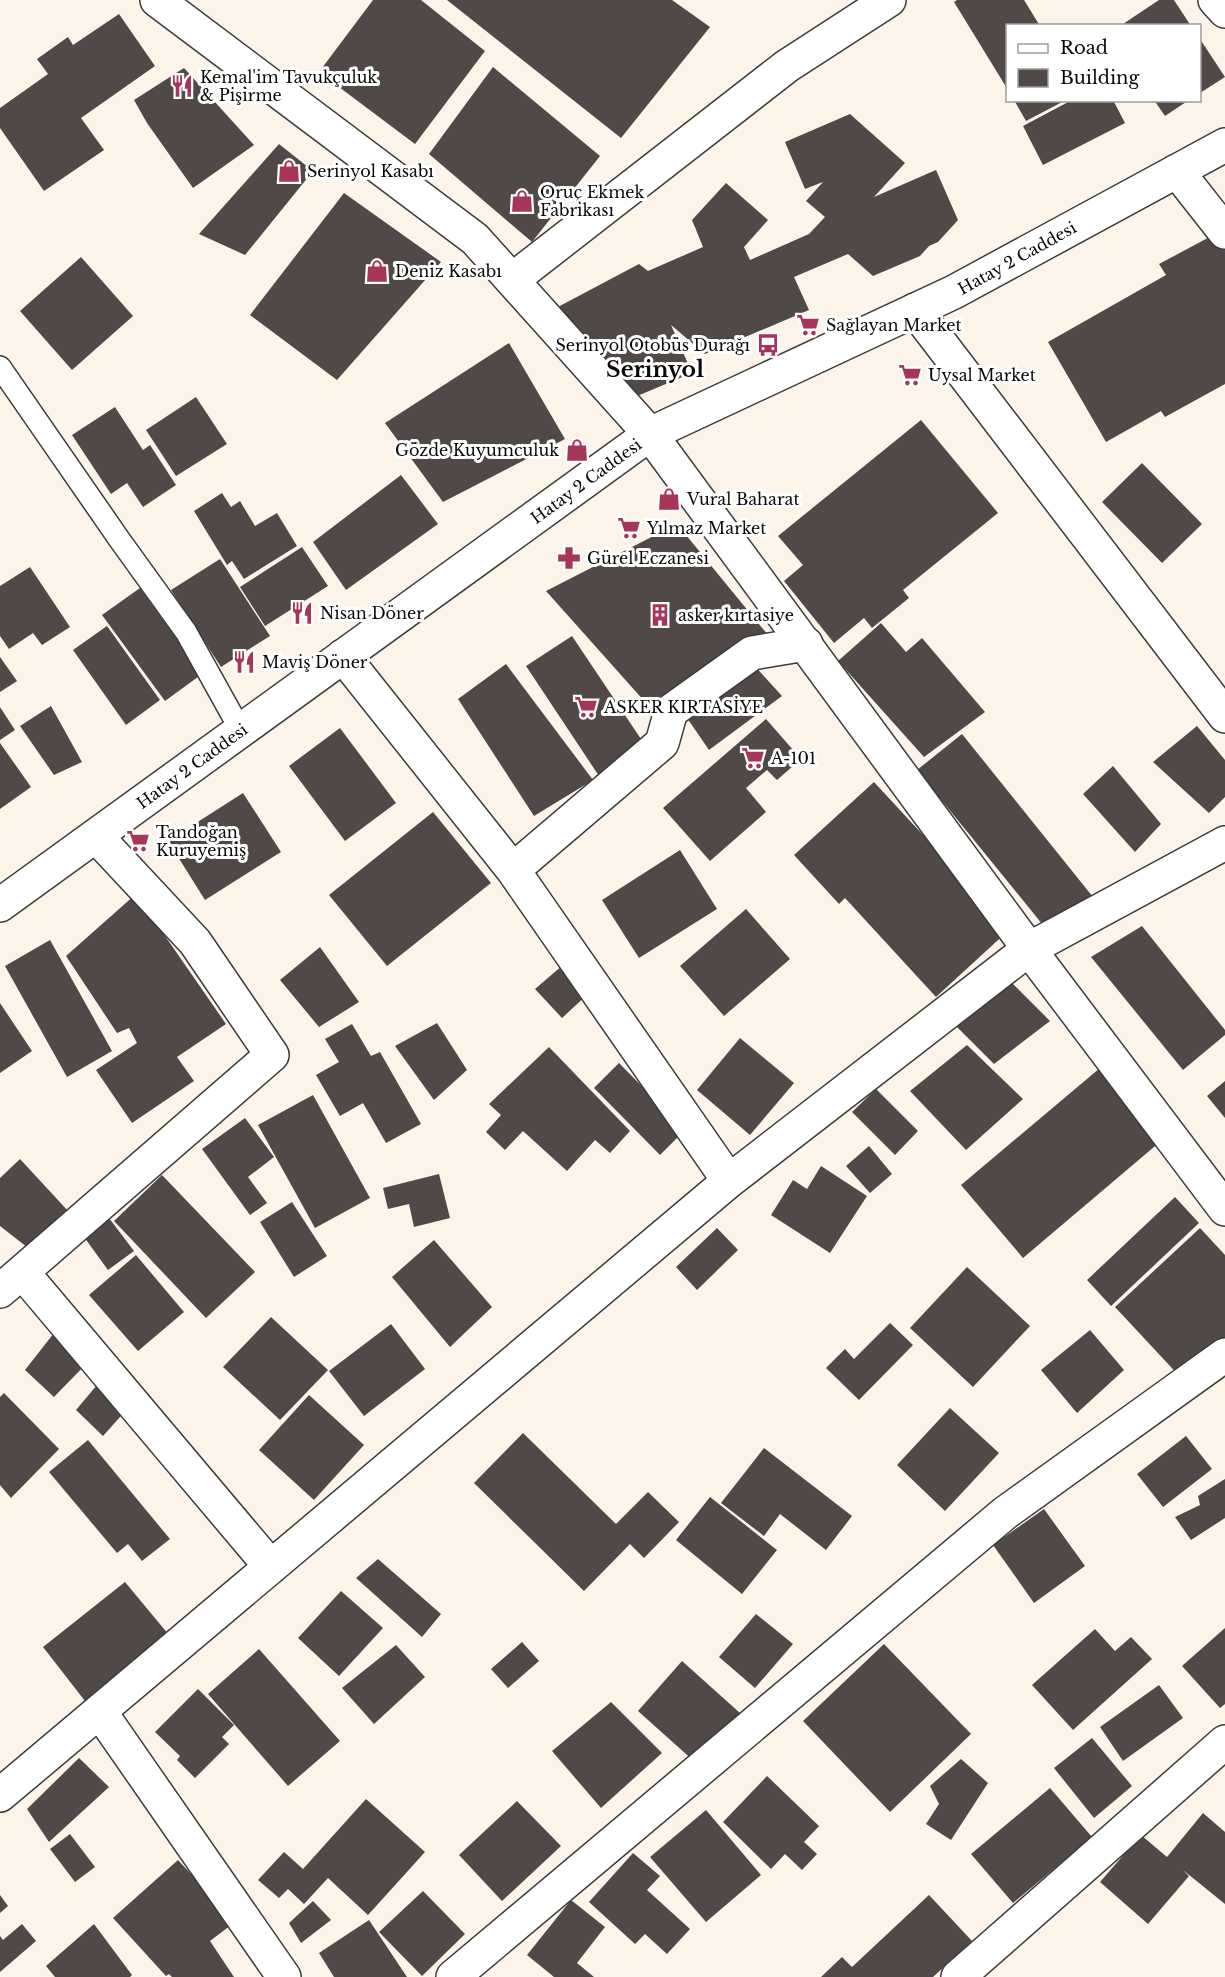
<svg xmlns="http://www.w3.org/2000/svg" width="1225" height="1977" font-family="'Libre Baskerville',serif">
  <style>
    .building { fill: #504948 }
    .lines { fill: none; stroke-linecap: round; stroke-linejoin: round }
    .service-casing { stroke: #3c3c3c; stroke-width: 24 }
    .minor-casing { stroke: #3c3c3c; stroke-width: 36 }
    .tertiary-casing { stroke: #3c3c3c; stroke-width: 36 }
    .service { stroke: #fff; stroke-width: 21 }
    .minor { stroke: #fff; stroke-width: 33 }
    .tertiary { stroke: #fff; stroke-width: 33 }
    .labels { text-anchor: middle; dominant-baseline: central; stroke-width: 6; stroke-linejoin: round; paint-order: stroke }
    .poi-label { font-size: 16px; fill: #090909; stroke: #fff; text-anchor: start }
    .street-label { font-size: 16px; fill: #090909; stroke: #fff }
    .district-label { font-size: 22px; font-weight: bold; fill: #090909; stroke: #fff }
  </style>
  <rect width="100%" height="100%" fill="#fcf3e9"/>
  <path class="building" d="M373,0H421L485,51L415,144L319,72Z
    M447,0H672L710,27L621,138Z
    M957,0H1024L1040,26H1008V90L954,2Z
    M1159,0H1174L1191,26H1120Z
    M119,14L155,66L81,118L104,150L44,191L0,128V108L48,74L37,59L68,37L73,45Z
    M1200,39L1225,77L1200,93Z
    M493,67L600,156L532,242L429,154Z
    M184,68L254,145L193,188L147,123L134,100Z
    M1014,100H1066L1026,121Z
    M1072,100H1113L1125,123L1043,165L1023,126Z
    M1154,100H1189L1165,116Z
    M850,114L905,163L874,197L936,170L958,220L938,242L929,246L920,256L873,276L848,254L794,277L809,310L705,354L671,325L692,373L630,399L556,308L639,264L648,271L703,247L692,220L726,183L768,220L744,247L750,260L809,234L825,217L806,201L823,182L805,189L785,142Z
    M279,144L313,171L245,255L199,234Z
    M344,193L441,262L337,380L250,315Z
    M1219,232L1225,241V384L1165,417L1161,411L1106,442L1048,342L1166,275L1159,264Z
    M81,257L133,316L72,370L20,311Z
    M509,343L565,439L443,502L385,423Z
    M196,397L227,444L176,476L146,430Z
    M115,407L143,450L150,445L176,485L143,507L127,483L111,494L72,435Z
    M921,420L998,513L903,590L909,598L872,628L864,618L834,643L784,581L803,565L778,536Z
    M1142,463L1202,524L1162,563L1102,502Z
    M401,475L438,524L346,590L313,542Z
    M222,493L231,507L240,501L255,526L277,513L297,546L244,579L232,561L227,565L194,511Z
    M677,524L772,640L654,712L546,591Z
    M302,547L328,586L265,626L240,587Z
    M220,559L270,636L221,667L171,590Z
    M30,567L70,627L42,645L33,633L9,649L0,636V586Z
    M140,588L202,674L165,701L102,615Z
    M881,623L906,652L922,638L985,712L924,757L838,661Z
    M107,626L160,700L126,725L73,650Z
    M572,636L647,748L601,779L526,666Z
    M0,657L17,681L0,692Z
    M506,664L593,780L534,816L458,699Z
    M753,664L782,696L709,750L683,712Z
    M51,706L82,762L54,775L20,726Z
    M0,707L15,730L0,740Z
    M766,719L801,759L777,780L767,770L746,788L766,812L710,861L663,808Z
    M1197,726L1225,760V797L1209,813L1153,762Z
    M340,728L396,803L345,841L289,766Z
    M962,734L1093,897L1047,930L917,770Z
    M0,743L31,787L0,809Z
    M1113,766L1161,824L1135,852L1083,794Z
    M874,782L1010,929L936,997L845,898L839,904L794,855Z
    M243,793L281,852L205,900L168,841Z
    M433,812L491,883L387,966L329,895Z
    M680,850L717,909L639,958L602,900Z
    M136,894L226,1024L177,1057L194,1081L132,1123L96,1070L137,1043L129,1028L117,1033L66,956Z
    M746,909L790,959L724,1016L680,966Z
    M1142,926L1225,1030V1035L1183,1070L1091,957Z
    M50,940L112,1051L67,1077L5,966Z
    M320,947L359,1002L319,1027L280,980Z
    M563,965L589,993L562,1018L535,989Z
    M1007,978L1050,1021L994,1064L952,1022Z
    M0,1003L32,1051L0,1073Z
    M437,1023L467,1070L434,1100L395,1046Z
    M352,1024L371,1056L380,1052L421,1124L386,1143L363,1103L340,1116L316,1075L339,1062L325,1039Z
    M740,1038L794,1083L750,1135L697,1090Z
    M967,1045L1023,1099L966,1150L910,1091Z
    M549,1047L630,1131L610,1153L595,1140L567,1171L523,1131L505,1150L486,1132L501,1115L489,1104Z
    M619,1063L685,1130L660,1155L594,1088Z
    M1100,1068L1161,1141L1023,1258L961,1185Z
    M1225,1081V1118L1207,1096Z
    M876,1089L918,1131L895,1155L852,1112Z
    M313,1095L370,1198L315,1228L258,1125Z
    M245,1118L274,1157L248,1177L267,1203L250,1215L202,1149Z
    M869,1146L892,1174L870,1193L846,1166Z
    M20,1159L69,1212L32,1251L0,1226V1178Z
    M821,1166L867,1196L830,1253L771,1215L793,1180L807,1189Z
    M439,1174L450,1218L414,1227L409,1204L388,1209L383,1188Z
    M162,1175L255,1272L206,1318L114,1221Z
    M1175,1197L1199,1223L1111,1306L1087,1280Z
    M292,1202L327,1256L294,1277L260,1222Z
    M109,1218L134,1251L108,1270L84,1237Z
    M717,1228L738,1250L697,1290L676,1267Z
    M1200,1228L1225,1255V1342L1184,1381L1115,1307Z
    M434,1240L492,1307L450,1347L392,1277Z
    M136,1255L184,1312L138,1351L89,1295Z
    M967,1267L1030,1326L973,1387L910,1328Z
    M271,1317L328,1370L280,1420L223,1367Z
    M890,1323L913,1345L859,1400L826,1368L845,1349L854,1359Z
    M391,1324L425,1369L364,1416L329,1371Z
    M1090,1330L1124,1370L1077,1413L1041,1370Z
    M54,1333L88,1362L54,1397L25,1370Z
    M102,1379L128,1408L103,1436L76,1410Z
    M4,1393L59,1449L11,1498L0,1485V1397Z
    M309,1395L364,1445L314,1500L259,1450Z
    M950,1408L999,1453L945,1511L897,1465Z
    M523,1433L616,1524L648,1492L679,1522L644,1558L630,1544L584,1591L474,1483Z
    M1186,1436L1212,1469L1163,1507L1137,1474Z
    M88,1440L170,1539L142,1561L128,1544L117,1553L49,1472Z
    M764,1448L852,1516L826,1550L780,1514L764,1536L721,1503Z
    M1225,1479V1518L1191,1540L1175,1517L1200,1505L1198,1496Z
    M710,1497L777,1550L742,1594L676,1540Z
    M1044,1509L1085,1566L1034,1603L993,1545Z
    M378,1559L441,1614L422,1637L356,1578Z
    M125,1582L169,1635L85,1701L43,1647Z
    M341,1591L383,1628L339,1676L298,1638Z
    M756,1614L793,1644L755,1688L719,1657Z
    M1225,1628V1704L1220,1708L1182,1666Z
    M1095,1629L1115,1651L1131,1637L1152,1659L1073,1730L1032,1685Z
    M522,1642L539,1661L508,1688L491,1669Z
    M884,1644L971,1734L890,1812L803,1721Z
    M396,1645L425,1677L374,1724L342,1688Z
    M259,1649L340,1741L288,1786L208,1694Z
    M682,1661L740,1713L696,1763L638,1711Z
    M1159,1685L1183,1718L1123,1761L1100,1727Z
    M198,1689L234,1725L222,1737L229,1744L195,1778L177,1760L180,1756L155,1732Z
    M611,1702L662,1753L601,1808L552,1751Z
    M1092,1738L1132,1786L1094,1818L1054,1768Z
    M79,1758L109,1787L49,1842L27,1809Z
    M961,1759L988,1783L951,1840L926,1824L939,1804L930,1786Z
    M767,1776L819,1826L804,1842L817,1854L802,1870L785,1854L771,1869L723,1822Z
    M1050,1788L1092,1837L1013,1903L971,1854Z
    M366,1799L425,1852L368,1915L328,1878L304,1904L288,1889L279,1898L258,1880L284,1852L303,1869Z
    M517,1801L561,1846L502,1901L459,1855Z
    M706,1810L761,1875L706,1922L650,1857Z
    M1203,1813L1225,1832V1904L1183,1870L1189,1876L1148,1924L1100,1882L1141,1835L1167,1857Z
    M70,1834L95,1867L75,1882L50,1849Z
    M633,1853L660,1876L647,1890L690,1929L667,1954L645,1934L635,1944L589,1902Z
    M178,1860L235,1922L210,1941L234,1977H172L169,1974L166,1976L113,1918Z
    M423,1891L465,1934L422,1976L379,1932Z
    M0,1895L8,1906L0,1913Z
    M929,1895L972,1941L933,1977H821L842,1957L852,1967Z
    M571,1900L605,1927L577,1963L594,1977H554L527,1955Z
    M313,1901L331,1920L301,1943L289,1923Z
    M369,1920L407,1977H334L319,1953Z
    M22,1924L36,1941L0,1972V1936L3,1940Z
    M94,1924L132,1975L130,1977H55L46,1966Z"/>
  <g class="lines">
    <g class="service-casing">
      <path id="service" d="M0,367L119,539L186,632L241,731"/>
    </g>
    <g class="minor-casing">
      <path id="minor" d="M1215,0L1225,11
        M1177,171L1225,232
        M512,280L787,66L889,0
        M915,310L1225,716
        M343,656L513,870L729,1181
        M513,870L662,743L671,711L752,653L806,644
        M23,1273L271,1567
        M0,1291L272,1055L195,942L96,836
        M100,1712L284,1977
        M0,1795L729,1181L1029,949L1225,843
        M453,1977L1005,1513L1225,1355
        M958,1977L1225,1742"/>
    </g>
    <g class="tertiary-casing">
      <path id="tertiary" d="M157,0L475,239L650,434L1029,949L1225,1209
        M0,905L650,434L954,292L1225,145"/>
    </g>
    <use href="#service" class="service"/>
    <use href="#minor" class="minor"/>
    <use href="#tertiary" class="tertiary"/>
  </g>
  <defs>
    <g id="restaurant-bare" transform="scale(1.8)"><path d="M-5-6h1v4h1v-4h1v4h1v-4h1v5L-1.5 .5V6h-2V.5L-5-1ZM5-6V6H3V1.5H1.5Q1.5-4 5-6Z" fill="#a53659" stroke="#fff" stroke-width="2.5" paint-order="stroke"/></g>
    <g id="shop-bare" transform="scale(1.8)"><path d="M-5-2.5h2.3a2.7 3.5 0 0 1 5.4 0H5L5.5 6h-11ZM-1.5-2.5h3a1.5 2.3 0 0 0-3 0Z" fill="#a53659" stroke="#fff" stroke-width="2.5" paint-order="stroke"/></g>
    <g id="supermarket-bare" transform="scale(1.8)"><path d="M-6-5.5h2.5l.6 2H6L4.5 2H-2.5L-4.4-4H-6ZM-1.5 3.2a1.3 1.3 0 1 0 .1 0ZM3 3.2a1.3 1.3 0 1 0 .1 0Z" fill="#a53659" stroke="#fff" stroke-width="2.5" paint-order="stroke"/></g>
    <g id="bus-bare" transform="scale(1.8)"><path d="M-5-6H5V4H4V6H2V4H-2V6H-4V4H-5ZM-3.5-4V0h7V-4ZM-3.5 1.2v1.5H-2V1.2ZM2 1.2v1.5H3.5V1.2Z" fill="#a53659" stroke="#fff" stroke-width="2.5" paint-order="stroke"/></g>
    <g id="pharmacy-bare" transform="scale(1.8)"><path d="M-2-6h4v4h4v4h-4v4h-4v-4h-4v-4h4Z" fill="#a53659" stroke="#fff" stroke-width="2.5" paint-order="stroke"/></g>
    <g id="building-bare" transform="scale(1.8)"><path d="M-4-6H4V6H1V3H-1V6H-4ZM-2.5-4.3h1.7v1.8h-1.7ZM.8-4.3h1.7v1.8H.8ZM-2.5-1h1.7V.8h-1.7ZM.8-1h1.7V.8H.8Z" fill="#a53659" stroke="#fff" stroke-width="2.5" paint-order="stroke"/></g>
  </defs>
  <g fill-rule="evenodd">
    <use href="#restaurant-bare" x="182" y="86"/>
    <use href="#shop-bare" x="289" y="171"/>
    <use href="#shop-bare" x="522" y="201"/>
    <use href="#shop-bare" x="377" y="271"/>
    <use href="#supermarket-bare" x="808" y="325"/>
    <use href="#bus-bare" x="768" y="345"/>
    <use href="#supermarket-bare" x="910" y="375"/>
    <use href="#shop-bare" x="577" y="450"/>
    <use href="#shop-bare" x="669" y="499"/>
    <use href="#supermarket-bare" x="629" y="528"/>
    <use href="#pharmacy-bare" x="569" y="558"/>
    <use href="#restaurant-bare" x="302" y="613"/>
    <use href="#building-bare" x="660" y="615"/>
    <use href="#restaurant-bare" x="244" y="662"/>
    <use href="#supermarket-bare" x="586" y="707"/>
    <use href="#supermarket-bare" x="753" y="758"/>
    <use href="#supermarket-bare" x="138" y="841"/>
  </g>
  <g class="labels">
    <g class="poi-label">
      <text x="200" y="77">Kemal'im Tavukçuluk<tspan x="200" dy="18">&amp; Pişirme</tspan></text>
      <text x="307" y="171">Serinyol Kasabı</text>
      <text x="540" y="192">Oruç Ekmek<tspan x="540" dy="18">Fabrikası</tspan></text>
      <text x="395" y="271">Deniz Kasabı</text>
      <text x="826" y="325">Sağlayan Market</text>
      <text x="750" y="345" text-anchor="end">Serinyol Otobüs Durağı</text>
      <text x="928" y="375">Uysal Market</text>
      <text x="559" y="450" text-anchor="end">Gözde Kuyumculuk</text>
      <text x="687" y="499">Vural Baharat</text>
      <text x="647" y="528">Yılmaz Market</text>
      <text x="587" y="558">Gürel Eczanesi</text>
      <text x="320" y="613">Nisan Döner</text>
      <text x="678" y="615">asker kırtasiye</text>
      <text x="262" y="662">Maviş Döner</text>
      <text x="604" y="707">ASKER KIRTASİYE</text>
      <text x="771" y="758">A-101</text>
      <text x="156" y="832">Tandoğan<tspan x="156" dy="18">Kuruyemiş</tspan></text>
    </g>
    <g class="street-label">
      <text transform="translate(1017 258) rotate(-29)">Hatay 2 Caddesi</text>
      <text transform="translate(586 481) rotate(-36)">Hatay 2 Caddesi</text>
      <text transform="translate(192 766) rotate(-36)">Hatay 2 Caddesi</text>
    </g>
    <g class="district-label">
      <text x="655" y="369">Serinyol</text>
    </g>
  </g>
  <rect x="1006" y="24" width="195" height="78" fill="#ffffff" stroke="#9d9d9d" stroke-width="1.5"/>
  <rect x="1018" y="44" width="30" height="9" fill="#ffffff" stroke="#9d9d9d" stroke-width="1.5"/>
  <text x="1060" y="54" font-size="18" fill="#090909">Road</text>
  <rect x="1018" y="69" width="30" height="18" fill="#504948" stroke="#9d9d9d" stroke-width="1.5"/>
  <text x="1060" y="84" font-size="18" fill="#090909">Building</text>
</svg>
